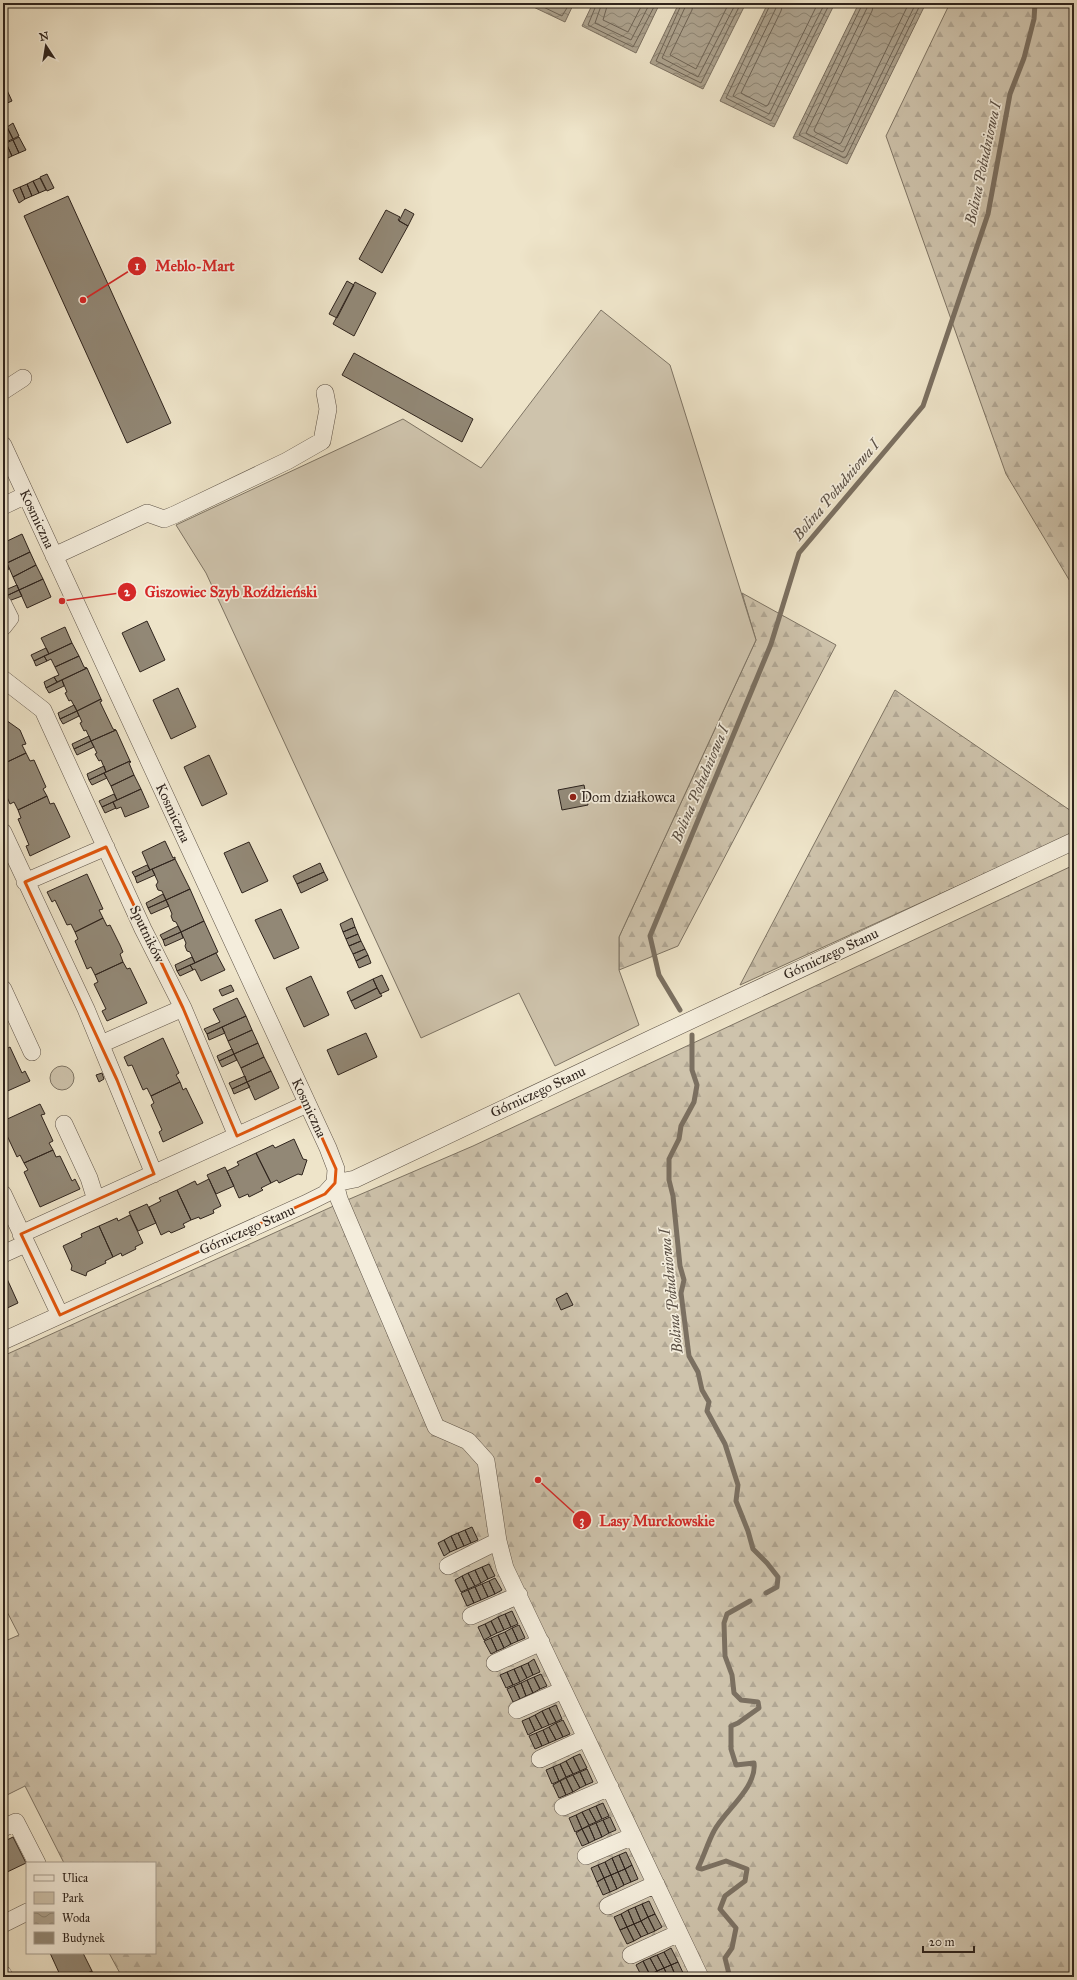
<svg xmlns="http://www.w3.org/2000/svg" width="1077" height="1980" font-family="'IM FELL Great Primer',serif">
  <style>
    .forest { fill: url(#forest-firs); stroke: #7e7464 }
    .green { fill: #cec3ac; stroke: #7e7464 }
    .water { fill: url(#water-waves); stroke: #7b7061 }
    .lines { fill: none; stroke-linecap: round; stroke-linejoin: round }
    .shore { stroke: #6e6456; stroke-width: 1 }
    .stream { stroke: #7b7061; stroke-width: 5 }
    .building { fill: #928876; stroke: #2f241d }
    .minor-casing { stroke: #5f5448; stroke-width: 18 }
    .minor { stroke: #f4eddc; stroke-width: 17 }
    .marked { fill: none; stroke: #df560d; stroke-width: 3; stroke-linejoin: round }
    .poi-dot { fill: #8f2418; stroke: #f4eddc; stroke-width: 1.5 }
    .labels { text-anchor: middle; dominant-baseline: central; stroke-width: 3.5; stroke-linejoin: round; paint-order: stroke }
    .street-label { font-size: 14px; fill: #2f241d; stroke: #f4eddc }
    .poi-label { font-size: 14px; fill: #2f241d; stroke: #f4eddc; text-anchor: start }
    .water-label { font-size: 15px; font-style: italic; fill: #5b5045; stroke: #f4eddc }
    .leader { fill: none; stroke: #d62828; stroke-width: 1.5 }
    .callout-dot { fill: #d62828; stroke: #f4eddc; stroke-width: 1.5 }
    .mark-label { font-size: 12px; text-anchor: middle; font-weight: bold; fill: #fff }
    .callout-label { font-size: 15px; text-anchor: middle; font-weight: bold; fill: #d62828; stroke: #f4eddc; stroke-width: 3.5; stroke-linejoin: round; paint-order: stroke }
  </style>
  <defs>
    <pattern id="forest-firs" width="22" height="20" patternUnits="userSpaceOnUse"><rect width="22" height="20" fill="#cec3ac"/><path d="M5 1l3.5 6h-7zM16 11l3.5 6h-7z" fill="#b1a794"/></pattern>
    <pattern id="water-waves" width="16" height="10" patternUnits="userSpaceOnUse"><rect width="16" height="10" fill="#ada38f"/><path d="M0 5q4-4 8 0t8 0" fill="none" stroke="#8d8574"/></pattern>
  </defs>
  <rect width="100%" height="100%" fill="#eee4c9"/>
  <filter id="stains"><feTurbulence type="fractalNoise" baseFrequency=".005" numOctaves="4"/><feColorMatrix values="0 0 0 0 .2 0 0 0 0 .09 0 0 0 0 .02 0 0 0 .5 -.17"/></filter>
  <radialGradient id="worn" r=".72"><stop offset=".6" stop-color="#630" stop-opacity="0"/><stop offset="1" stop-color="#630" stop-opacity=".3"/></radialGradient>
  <path class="forest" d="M950,3H1074V588L1006,474L886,136Z
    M742,593L836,645L678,946L619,970V937L756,640Z
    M895,690L1074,813V833L740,985Z
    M1074,865V1977H122L109,1953H155V1863H64L25,1786L3,1797V1642L19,1635L3,1604V1356L338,1204L473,1146Z"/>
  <path class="green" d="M601,310L670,365L756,640L619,937V970L639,1025L555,1066L519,993L421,1038L206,573L176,525L403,419L481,468Z
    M50 1078a12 12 0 1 1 24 0a12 12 0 1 1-24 0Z"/>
  <path class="water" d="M525,3H574L565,22Z
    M593,3H660L636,53L582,26Z
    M679,3H746L703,89L650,63Z
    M768,3H835L774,127L720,101Z
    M859,3H926L847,164L793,138Z"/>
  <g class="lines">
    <path class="shore" d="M535,3L562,16L570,3
      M597,3L588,25L633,47L656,3
      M602,3L595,23L631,40L650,3
      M608,3L603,20L628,32L643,3
      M682,3L656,61L701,83L741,3
      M687,3L662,58L698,77L736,3
      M693,3L692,10L670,55L696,69L729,3
      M771,3L726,98L771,121L830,3
      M777,3L776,8L733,96L769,114L825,3
      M783,3L781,11L741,93L766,106L768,105L818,3
      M863,3L799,135L844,158L846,157L921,3
      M868,3L867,8L806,133L842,152L844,151L916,3
      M874,3L872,11L814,130L815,132L839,144L841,143L909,3"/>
    <path class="stream" d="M680,1010L659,975L650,936L771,644L799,553L923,406L988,214L1010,94L1024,58L1034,19L1035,3
      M692,1035V1070L697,1085L694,1102L681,1126L679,1139L669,1159V1180L673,1196L680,1266L684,1280L681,1293L689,1356L698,1372L702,1390L709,1402L707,1411L725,1444L738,1485L736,1501L748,1531L753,1549L767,1563L778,1577L777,1587L766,1593
      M727,1977L729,1974L725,1958L732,1948L736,1928L720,1909L725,1896L745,1881L747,1869L726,1861L702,1869L698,1868C704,1856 708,1842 714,1831C724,1811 757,1788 754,1763L736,1765L731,1749V1726L738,1723L759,1708L758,1702L741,1700L734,1693L732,1675L725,1656L724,1623L727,1614L750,1601"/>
  </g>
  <path class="building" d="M6,88L12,101L5,104L3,100V90Z
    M13,123L19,136L13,139L7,127Z
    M7,127L13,139L6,142L3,136V128Z
    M19,137L26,150L19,153L13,140Z
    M13,140L19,153L12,156L6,143Z
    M6,143L12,156L6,159L3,153V145Z
    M47,174L54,188L47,191L40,177Z
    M40,178L46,190L39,193L33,181Z
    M33,181L39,193L32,196L27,184Z
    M27,184L32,196L25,199L20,187Z
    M20,187L25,199L19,203L13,190Z
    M68,196L171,423L127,443L24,216Z
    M405,209L414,214L408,226L399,221Z
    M386,210L400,217L398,220L408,226L382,273L359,259Z
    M347,281L354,285L337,318L329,314Z
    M355,282L376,293L354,336L333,324Z
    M354,353L473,419L462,442L342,375Z
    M22,534L30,552L7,563L3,555V543Z
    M30,552L36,565L13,577L7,563Z
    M7,563L9,569L3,572V565Z
    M36,565L43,579L19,590L13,577Z
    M43,579L51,597L27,608L19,590Z
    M17,585L19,590L4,597L3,591Z
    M19,590L22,596L6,602L4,597Z
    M147,621L165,660L140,672L122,633Z
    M65,627L72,643L49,654L41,638Z
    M72,643L79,656L55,667L51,659L47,661L44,656Z
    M46,648L49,654L34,661L31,655Z
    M44,656L47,661L36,666L34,661Z
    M79,656L84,667L87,668L57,682L54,677L59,675L55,667Z
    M87,668L101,699L77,711L71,700L69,701L65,693L67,692L62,680Z
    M54,677L57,682L46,688L44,682Z
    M62,680L64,686L49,693L46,688Z
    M178,688L196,727L171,739L153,700Z
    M101,699L102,701L100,702L113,729L116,730L91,741L86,730L84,731L80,723L82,722L77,711Z
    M74,705L77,711L60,719L58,713Z
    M77,711L79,716L63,724L60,719Z
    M3,718L20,730L26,744L22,745L26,753L3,764Z
    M116,730L130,761L106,772L101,760L99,761L95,754L97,753L91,741Z
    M89,736L91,741L74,749L72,744Z
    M91,741L94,747L77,755L74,749Z
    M26,753L30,761L34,760L46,787L43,789L47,796L18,810L14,802L10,804L3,788V764Z
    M209,755L227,794L202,806L184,767Z
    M130,761L131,762L129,763L134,775L111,786L104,773Z
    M104,766L106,772L89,780L87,774Z
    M104,773L107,778L92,785L89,780Z
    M134,775L141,789L117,800L111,786Z
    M584,785L588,805L562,810L558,790Z
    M141,789L149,807L125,817L121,807L116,809L113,802Z
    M114,794L117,800L102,807L99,801Z
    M47,796L50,804L54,803L70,837L30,856L26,846L29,845L18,819L21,818L18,810Z
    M113,802L116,808L105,813L102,807Z
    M165,841L173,858L175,857V859L150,870L142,852Z
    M249,842L268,881L242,893L224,853Z
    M175,859L190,889L166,900L162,891L158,890L156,885L158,882L152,869Z
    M320,863L324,872L297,884L293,876Z
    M147,865L150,870L135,877L132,872Z
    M152,869L155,875L137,883L135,877Z
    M324,872L328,880L301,893L297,884Z
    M87,874L103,909L99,910L103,918L75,932L71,924L67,925L55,900L52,902L47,892Z
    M190,889L204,921L181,932L176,922L173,921L171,916L172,914L166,900Z
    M163,894L166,900L148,908L146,903Z
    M166,900L169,906L151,914L148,908Z
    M281,909L299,948L274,959L255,920Z
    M103,918L107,926L110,925L120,945L123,952L120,954L123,962L95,975L91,967L87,969L75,941L78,939L75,932Z
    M352,918L355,927L343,932L340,924Z
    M204,921L218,952L195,963L190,952L187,951L185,946L186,943L181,932Z
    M178,926L181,932L163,940L160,935Z
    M355,927L358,934L346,939L343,932Z
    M181,932L183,938L165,946L163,940Z
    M358,934L361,941L349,946L346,939Z
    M361,941L365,949L353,954L349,946Z
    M365,949L368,955L356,961L353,954Z
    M216,953L225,970L201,981L195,969L193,970L190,965Z
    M368,955L371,963L359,968L356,961Z
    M192,957L195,963L177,971L175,965Z
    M123,962L127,969L130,968L147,1003L107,1021L102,1011L106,1009L94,984L98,982L95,975Z
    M190,965L193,970L180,976L177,971Z
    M382,975L389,990L380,994L373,979Z
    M311,976L329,1015L304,1027L286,988Z
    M373,979L377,988L351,1001L347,992Z
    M231,985L234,991L222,996L219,990Z
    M377,988L382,996L355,1009L351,1001Z
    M237,998L246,1016L207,1034L204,1029L220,1022L213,1009Z
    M246,1016L252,1030L228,1041L222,1027Z
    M222,1027L225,1033L209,1040L207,1034Z
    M252,1030L258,1043L234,1054L228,1041Z
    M366,1033L377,1057L338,1075L327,1050Z
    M163,1038L179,1073L176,1075L180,1082L151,1096L147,1088L143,1090L132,1065L128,1066L124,1057Z
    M3,1043L6,1049L10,1047L22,1073L25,1071L30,1081L3,1093Z
    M258,1043L264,1057L241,1068L234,1054Z
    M232,1049L234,1054L219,1061L217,1056Z
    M234,1054L237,1060L222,1067L219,1061Z
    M264,1057L271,1071L247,1082L241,1068Z
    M271,1071L279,1088L255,1100L247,1082Z
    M102,1073L104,1079L99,1082L96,1075Z
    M245,1076L247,1082L232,1089L229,1083Z
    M180,1082L183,1090L186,1088L203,1123L163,1142L159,1132L162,1130L151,1105L154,1103L151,1096Z
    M247,1082L250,1087L234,1094L232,1089Z
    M40,1104L45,1114L41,1115L53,1141L49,1143L53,1150L24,1163L20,1155L17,1157L3,1127V1121Z
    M294,1139L303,1159L307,1160L302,1175L298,1174L279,1183L277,1180L271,1183L256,1153L273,1145L275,1148Z
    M53,1150L56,1157L60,1156L72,1181L75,1179L80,1189L40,1207L24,1172L28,1170L24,1163Z
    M256,1153L271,1183L261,1188L263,1190L249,1197L248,1194L239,1198L227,1171L239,1165L237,1162Z
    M225,1167L234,1186L216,1194L207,1175Z
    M209,1179L221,1206L213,1210L214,1213L200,1219L199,1217L191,1220L177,1190L195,1181L197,1185Z
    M177,1190L191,1220L183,1224L185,1227L171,1233L169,1231L161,1235L149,1207L161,1201L159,1198Z
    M147,1204L156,1223L138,1231L129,1212Z
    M130,1215L143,1243L135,1247L136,1249L122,1256L121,1253L113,1257L99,1226L117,1218L118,1221Z
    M99,1226L113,1257L105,1261L106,1263L87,1272L86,1276L71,1270L72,1266L63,1246L82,1237L81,1234Z
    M3,1270L18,1303L3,1310Z
    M567,1293L573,1305L561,1310L556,1299Z
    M472,1527L478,1540L471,1543L465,1530Z
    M465,1530L471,1543L464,1546L458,1533Z
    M458,1533L464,1546L457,1549L451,1536Z
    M451,1536L457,1549L450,1552L444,1540Z
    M444,1540L450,1552L444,1556L438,1543Z
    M489,1564L495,1576L488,1579L482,1567Z
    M482,1567L488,1579L481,1583L475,1570Z
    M475,1570L481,1583L475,1586L468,1573Z
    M468,1573L475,1586L468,1589L462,1576Z
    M462,1576L468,1589L461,1592L455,1580Z
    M495,1578L502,1590L495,1594L489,1581Z
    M489,1581L495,1594L488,1597L482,1584Z
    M482,1584L488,1597L481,1600L475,1587Z
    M475,1587L481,1600L474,1603L468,1590Z
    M468,1590L474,1603L467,1606L461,1593Z
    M512,1611L518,1624L511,1627L505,1614Z
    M505,1614L511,1627L504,1630L498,1617Z
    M498,1617L504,1630L497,1633L491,1621Z
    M491,1621L497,1633L491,1636L485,1624Z
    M485,1624L491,1636L484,1640L478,1627Z
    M519,1625L525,1638L518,1641L512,1628Z
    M512,1628L518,1641L511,1644L505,1632Z
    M505,1632L511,1644L504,1648L498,1635Z
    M498,1635L504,1648L497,1651L491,1638Z
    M491,1638L497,1651L491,1654L484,1641Z
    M534,1659L540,1672L533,1675L528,1663Z
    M528,1663L533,1675L527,1678L521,1666Z
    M521,1666L527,1678L520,1682L514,1669Z
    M514,1669L520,1682L513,1685L507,1672Z
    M507,1672L513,1685L506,1688L500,1675Z
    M541,1674L547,1686L540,1689L534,1677Z
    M534,1677L540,1689L533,1693L527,1680Z
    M527,1680L533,1693L526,1696L521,1683Z
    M521,1683L526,1696L520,1699L514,1686Z
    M514,1686L520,1699L513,1702L507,1689Z
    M556,1705L562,1719L556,1722L549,1708Z
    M549,1708L556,1722L549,1725L542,1711Z
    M542,1711L549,1725L542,1728L535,1715Z
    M535,1715L542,1728L535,1731L529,1718Z
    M529,1718L535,1731L528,1735L522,1721Z
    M563,1720L570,1734L563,1737L556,1723Z
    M556,1723L563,1737L556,1740L549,1727Z
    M549,1727L556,1740L549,1743L543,1730Z
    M543,1730L549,1743L542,1746L536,1733Z
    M536,1733L542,1746L535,1749L529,1736Z
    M580,1754L587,1768L580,1771L573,1757Z
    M573,1757L580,1771L573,1774L566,1761Z
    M566,1761L573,1774L566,1777L560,1764Z
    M560,1764L566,1777L559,1781L553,1767Z
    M553,1767L559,1781L552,1784L546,1770Z
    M587,1769L593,1782L586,1785L580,1772Z
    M580,1772L586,1785L580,1788L573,1775Z
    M573,1775L580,1788L573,1792L566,1778Z
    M566,1778L573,1792L566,1795L560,1781Z
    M560,1781L566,1795L559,1798L553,1785Z
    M603,1803L609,1816L602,1819L596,1806Z
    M596,1806L602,1819L596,1822L589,1809Z
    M589,1809L596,1822L589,1825L582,1812Z
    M582,1812L589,1825L582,1829L576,1815Z
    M576,1815L582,1829L575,1832L569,1818Z
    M610,1817L616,1830L609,1833L603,1820Z
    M603,1820L609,1833L602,1837L596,1823Z
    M596,1823L602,1837L595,1840L589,1826Z
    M589,1826L595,1840L589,1843L582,1829Z
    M582,1829L589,1843L582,1846L576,1833Z
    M13,1837L26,1863L3,1874V1842Z
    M626,1852L632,1865L625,1869L619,1855Z
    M619,1855L625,1869L618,1872L612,1858Z
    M612,1858L618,1872L611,1875L605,1862Z
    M605,1862L611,1875L604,1878L598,1865Z
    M598,1865L604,1878L597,1882L591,1868Z
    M632,1865L638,1879L631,1882L625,1869Z
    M625,1869L631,1882L624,1885L618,1872Z
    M618,1872L624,1885L617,1889L611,1875Z
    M611,1875L617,1889L610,1892L604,1878Z
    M604,1878L610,1892L603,1895L597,1882Z
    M649,1901L655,1914L648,1917L642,1904Z
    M642,1904L648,1917L641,1921L635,1907Z
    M635,1907L641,1921L634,1924L628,1910Z
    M628,1910L634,1924L627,1927L621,1914Z
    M621,1914L627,1927L620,1930L614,1917Z
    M655,1914L662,1927L655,1931L648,1917Z
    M648,1917L655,1931L648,1934L641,1921Z
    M641,1921L648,1934L641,1937L634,1924Z
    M634,1924L641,1937L634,1941L627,1927Z
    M627,1927L634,1941L627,1944L620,1930Z
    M671,1948L678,1962L671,1965L664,1952Z
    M664,1952L671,1965L664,1968L657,1955Z
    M50,1953H83L92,1971L80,1977H61Z
    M657,1955L664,1968L657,1971L650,1958Z
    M650,1958L657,1971L650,1975L643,1961Z
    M643,1961L650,1975L645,1977H642L636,1965Z
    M678,1962L684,1975L680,1977H676L671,1965Z
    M671,1965L676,1977H668L664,1968Z
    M664,1968L668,1977H659L657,1971Z
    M92,1971L95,1977H80Z
    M657,1971L659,1977H651L650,1975Z"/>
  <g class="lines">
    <g class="minor-casing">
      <path id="minor" d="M3,391L23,378
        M3,445L328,1148L336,1169L335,1183L339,1199L436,1427L468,1441L486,1461L498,1541L505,1568L700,1977
        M3,506L26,495
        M54,556L147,513L164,519L174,515L287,461L322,441L328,409L325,393
        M3,604L10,618L3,627
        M3,679L43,710L143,929L183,1008L237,1136
        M3,832L86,1009L154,1174
        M25,882L106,847
        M3,989L32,1052
        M101,1044L183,1008
        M64,1124L89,1178L96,1200
        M3,1194L60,1315
        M21,1234L307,1104
        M3,1254L25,1244
        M3,1341L305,1204L325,1194L335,1183L355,1179L655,1037L1074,841
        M448,1566L498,1541
        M471,1616L519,1595
        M495,1663L541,1642
        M517,1710L563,1690
        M540,1759L586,1738
        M563,1807L610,1787
        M3,1828L16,1822L37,1863
        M586,1856L633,1836
        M608,1906L656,1884
        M3,1924L27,1912
        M631,1955L679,1933
        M3,1974L4,1977"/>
    </g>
    <use href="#minor" class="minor"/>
  </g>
  <path class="marked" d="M106,847L183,1008L237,1136L307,1104L336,1169L335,1183L325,1194L60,1315L21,1234L154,1174L117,1080L25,882Z"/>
  <circle class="poi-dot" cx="573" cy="797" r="4"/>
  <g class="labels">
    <g class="street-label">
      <text transform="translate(37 519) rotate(65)">Kosmiczna</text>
      <text transform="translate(173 813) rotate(65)">Kosmiczna</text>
      <text transform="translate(147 934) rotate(64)">Sputników</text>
      <text transform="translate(831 954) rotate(-25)">Górniczego Stanu</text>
      <text transform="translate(538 1092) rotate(-25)">Górniczego Stanu</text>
      <text transform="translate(309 1108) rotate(65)">Kosmiczna</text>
      <text transform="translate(247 1230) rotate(-24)">Górniczego Stanu</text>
    </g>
    <g class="poi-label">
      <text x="581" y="797">Dom działkowca</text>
    </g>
    <g class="water-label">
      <text transform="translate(983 163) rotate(-78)">Bolina Południowa I</text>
      <text transform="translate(836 490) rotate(-50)">Bolina Południowa I</text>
      <text transform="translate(700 784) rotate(-67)">Bolina Południowa I</text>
      <text transform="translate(671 1291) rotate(-96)">Bolina Południowa I</text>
    </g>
  </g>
  <path class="leader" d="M83 300L137 266M62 601L127 592M538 1480L582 1520"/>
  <g class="callout-dot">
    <circle cx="83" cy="300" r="4"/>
    <circle cx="62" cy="601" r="4"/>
    <circle cx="538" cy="1480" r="4"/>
    <circle cx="137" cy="266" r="10"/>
    <circle cx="127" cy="592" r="10"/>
    <circle cx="582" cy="1520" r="10"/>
  </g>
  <g class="mark-label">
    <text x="137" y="270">1</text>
    <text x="127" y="596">2</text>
    <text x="582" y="1525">3</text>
  </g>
  <g class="callout-label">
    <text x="195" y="271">Meblo-Mart</text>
    <text x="231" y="597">Giszowiec Szyb Roździeński</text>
    <text x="657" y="1526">Lasy Murckowskie</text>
  </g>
  <rect width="1077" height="1980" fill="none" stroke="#eee4c9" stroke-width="16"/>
  <rect x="4" y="4" width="1069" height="1972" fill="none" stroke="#2f241d" stroke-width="2"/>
  <rect x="8" y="8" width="1061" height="1964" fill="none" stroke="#2f241d"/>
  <rect x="26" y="1862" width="130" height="92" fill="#f4eddc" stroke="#a59d90"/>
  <rect x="34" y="1875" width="20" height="6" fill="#f4eddc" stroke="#a59d90"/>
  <text x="62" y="1882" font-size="12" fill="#2f241d">Ulica</text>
  <rect x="34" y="1892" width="20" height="12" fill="#cec3ac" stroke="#a59d90"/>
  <text x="62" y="1902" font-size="12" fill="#2f241d">Park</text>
  <rect x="34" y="1912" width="20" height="12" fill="url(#water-waves)" stroke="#a59d90"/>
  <text x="62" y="1922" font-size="12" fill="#2f241d">Woda</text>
  <rect x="34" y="1932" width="20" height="12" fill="#928876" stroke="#a59d90"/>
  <text x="62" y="1942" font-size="12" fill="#2f241d">Budynek</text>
  <g transform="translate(46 46) rotate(348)" stroke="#f4eddc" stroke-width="3" paint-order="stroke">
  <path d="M0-3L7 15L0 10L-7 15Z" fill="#2f241d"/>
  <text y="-6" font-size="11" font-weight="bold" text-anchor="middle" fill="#2f241d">N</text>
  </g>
  <path d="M923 1946v6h51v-6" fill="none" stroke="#2f241d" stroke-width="2"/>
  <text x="929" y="1946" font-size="12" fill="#2f241d" stroke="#f4eddc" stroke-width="3" paint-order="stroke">20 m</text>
  <rect width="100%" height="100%" filter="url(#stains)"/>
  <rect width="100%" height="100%" fill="url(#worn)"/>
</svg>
